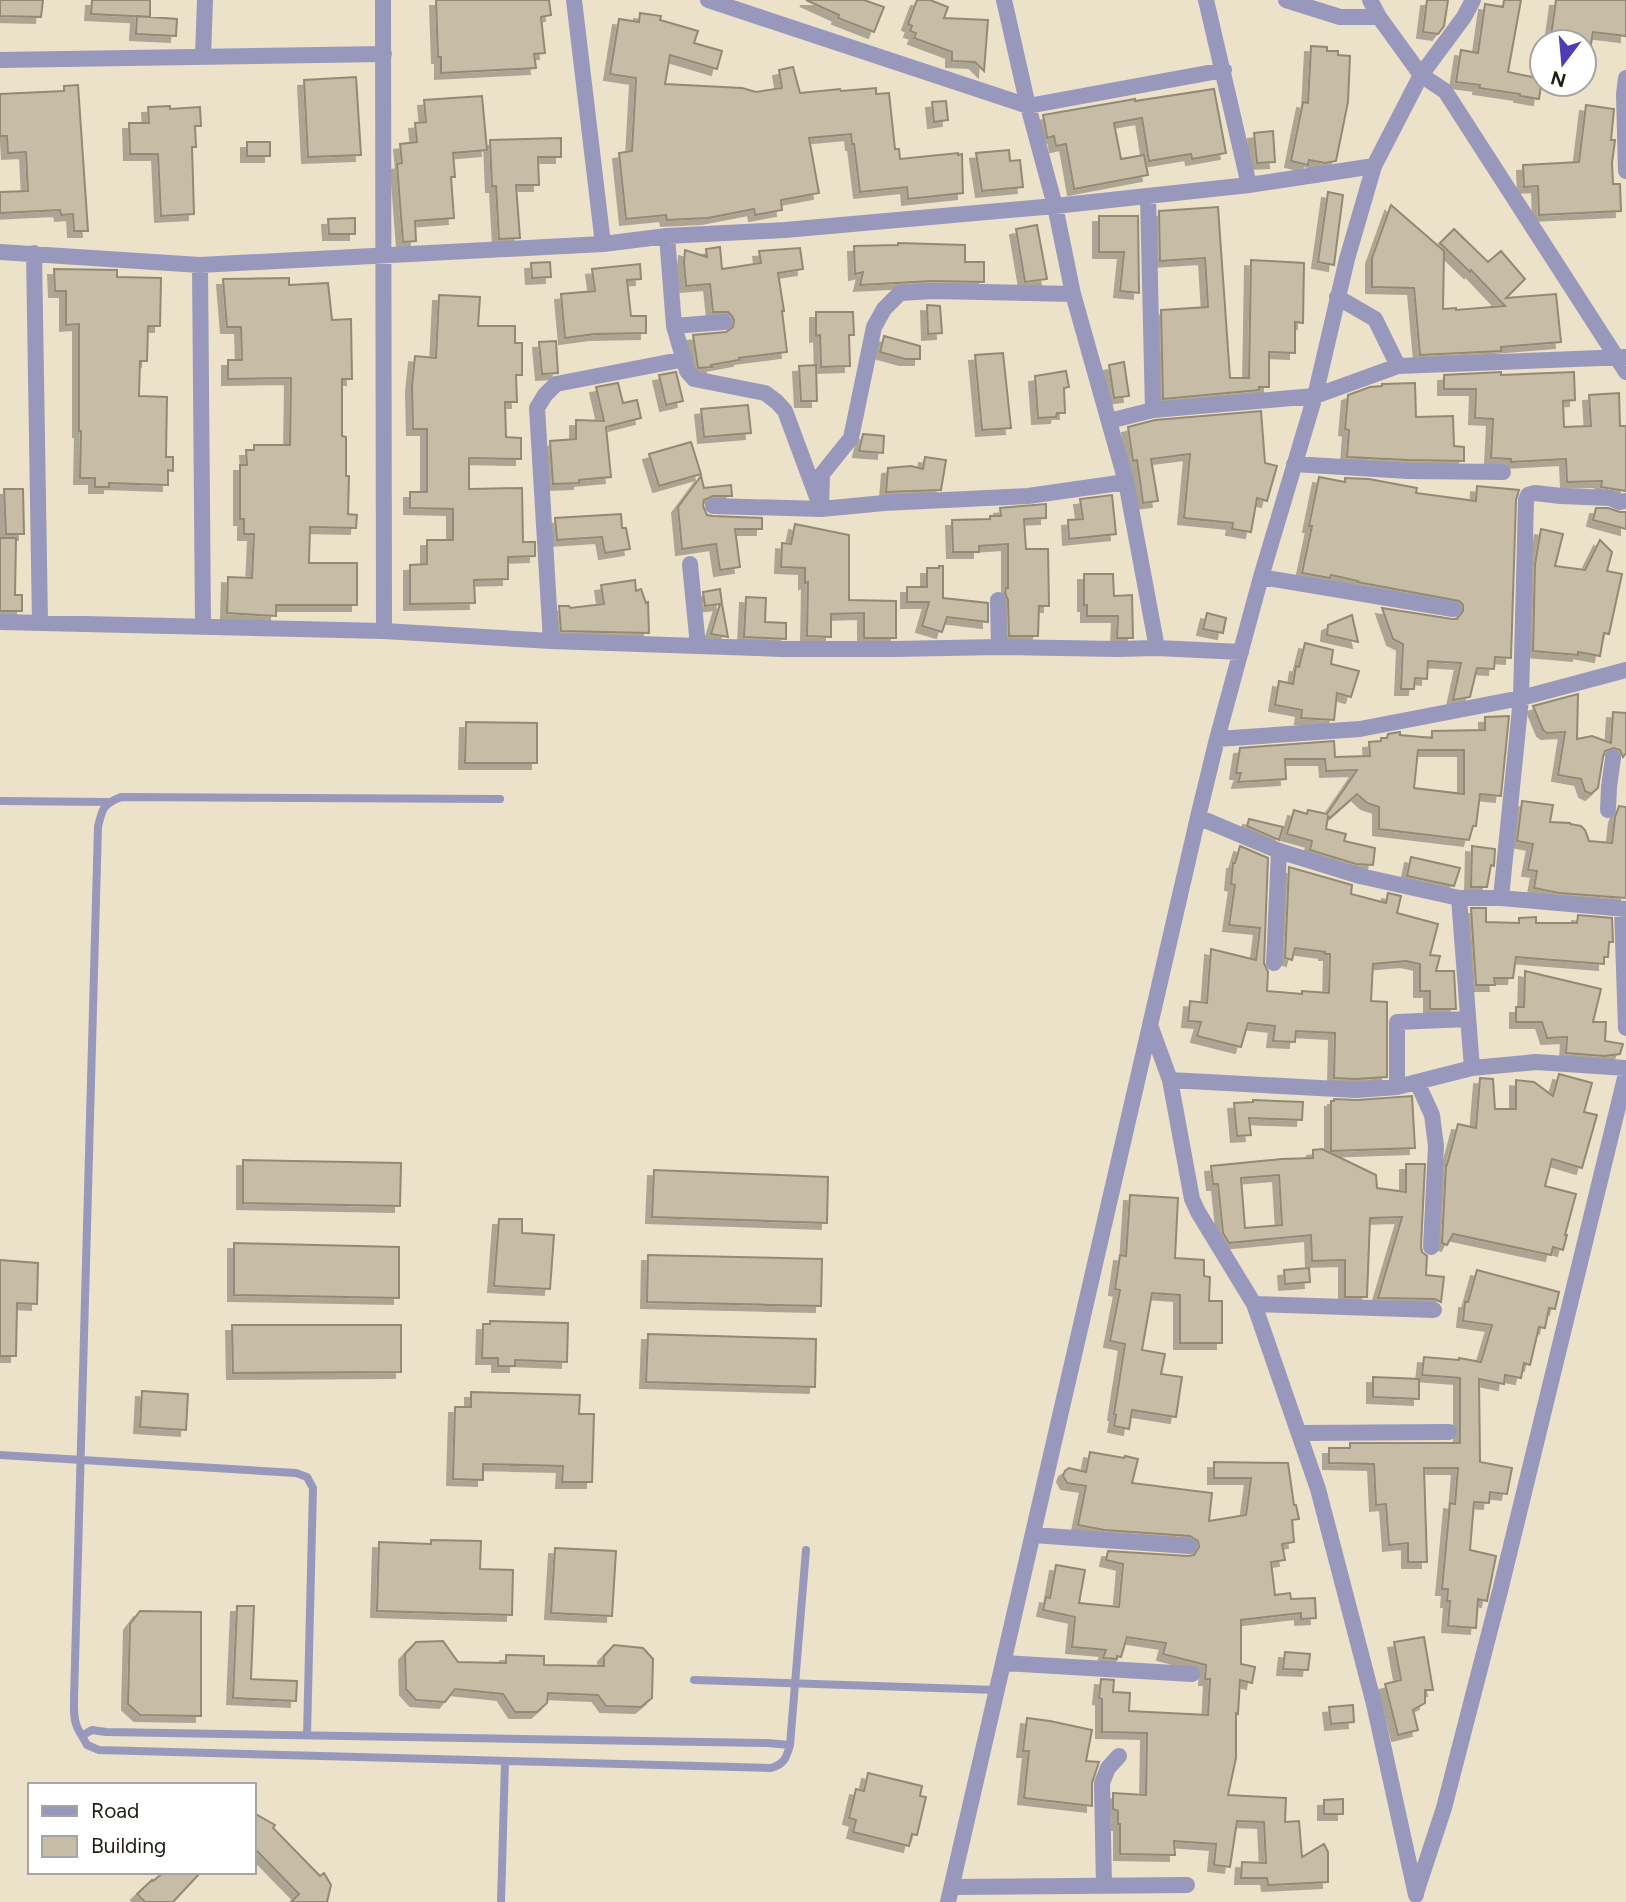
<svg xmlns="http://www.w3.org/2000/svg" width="1626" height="1902" font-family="Figtree,sans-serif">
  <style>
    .building { fill: #c7bca6; stroke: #938974; stroke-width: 2; fill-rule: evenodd; filter: url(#shadow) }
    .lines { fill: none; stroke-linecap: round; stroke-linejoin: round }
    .service { stroke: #9798bb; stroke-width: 8 }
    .minor { stroke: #9798bb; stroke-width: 16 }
  </style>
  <defs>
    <filter id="shadow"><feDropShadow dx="-6" dy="6" stdDeviation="0" flood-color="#0004"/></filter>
  </defs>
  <rect width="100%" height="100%" fill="#ece1c9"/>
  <path class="building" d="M0,0H43L41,17L0,16Z
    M92,0H150V17L91,14Z
    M436,0H549L551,15L541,17L545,53L534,54L536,68L441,73V57H438Z
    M806,0H864L884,7L874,32L838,18L839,15Z
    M917,0H930L948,7L944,18L988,20L984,71L975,62L952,61V52L914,38L916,33L910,31L912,26L908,24Z
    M1427,0H1448L1444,26L1438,34L1423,32Z
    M1504,0H1521L1508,72L1542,79L1539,99L1520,96V94L1479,88L1480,85L1456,82L1461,50L1478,53L1485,4L1503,7Z
    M1556,0H1626V36L1593,32L1591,44L1551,36Z
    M640,13L661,16L660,20L698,31L694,43L722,51L717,69L670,55L665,84L742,88L756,92L782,88L779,70L793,67L800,93L840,89L841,91L876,88V94L889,93L895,149H899L900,159L958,153V155L962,154L963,193L908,199L907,187L860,192L854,144H852L851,134L809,138L819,193L781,200L782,210L755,215L754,209L708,218L667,220L666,215L626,219L619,153L632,151L636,78L610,74L619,19L639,22Z
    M137,16L177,19L176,36L136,34Z
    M1311,46L1327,47V51H1338V55L1350,56L1348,102L1336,161L1325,163L1309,160L1308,165L1291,161L1303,102L1308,103Z
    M356,77L361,155L308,157L304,80Z
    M78,85L88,231H74L73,214L61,215L60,210L0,213V192L28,191L26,152L8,153L7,136H0V94L64,91V86Z
    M1214,89L1226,153L1192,159L1191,154L1149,161L1142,118L1114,123L1121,159L1144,155L1148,175L1074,189L1066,144L1056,146L1054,136L1047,138L1046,131L1043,115L1135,99V101Z
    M482,96L487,150L453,153L455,177H451L454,218L415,221L416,241L403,242L397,164L402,163L400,144L417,142L415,123L426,122L424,100Z
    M946,101L948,120L934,122L932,102Z
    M1586,105L1614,109L1611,140H1615L1612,163L1613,184H1620L1621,211L1539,215L1538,186L1524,187L1523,165L1579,162Z
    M170,106V109L200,107L201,126H195L196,147H192L194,214L161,216L158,154H130L129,123H149L148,107Z
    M1273,131L1275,162L1257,163L1254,133Z
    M561,138V157H538L539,185H516L520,238L499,239L496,186H492L490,140Z
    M247,142H270V156H247Z
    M1009,150L1010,161L1020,160L1023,187L982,191L976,153Z
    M1328,192L1343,195L1334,265L1318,262Z
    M1391,205L1444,251L1443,309L1456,308V310L1505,306L1471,270L1470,272L1440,243L1454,229L1488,262L1501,251L1525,279L1506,298L1556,294L1561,342L1501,347V351L1420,355L1414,288L1372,287V258Z
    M1218,207L1230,378H1249L1251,260L1304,263L1303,323L1295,322V353L1269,352V387H1259V390L1163,399L1161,310L1208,307L1205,258L1160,261L1159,211Z
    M1099,216H1138L1139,293L1120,291L1124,252H1099Z
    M355,218V234H329L328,219Z
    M1037,225L1047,279L1025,282L1016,229Z
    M898,243L965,245V262H984V282L932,281L860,285L863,272L855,274L854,246L898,245Z
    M720,247L722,269L761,263L759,251L800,248L803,269L778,273L784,311H782L787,352L739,358V360L711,365L712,367L698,368L693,335L726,332L733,327L734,320L732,316L728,312H713L710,284L686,286L684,262L685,250L707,257L706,249Z
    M550,262L551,277L532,278L531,263Z
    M640,264L641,279L627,280L631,316H646V333L595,334L565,338L561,294L595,291L592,269Z
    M54,269L117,270V277L161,278L160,326H148L147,361H140L139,396L167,397L166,457H173V471L168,470V485L109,483V487H95V478H80L81,431H79V324L66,325V291H55Z
    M289,278V285L328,283L332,320L351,319L352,379H342V436L346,437V476H349L348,514L357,515L356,528L310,527L309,563H357V605H276V616L227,613L228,577L252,578L254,534H244V519H240V465H247L246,450H254V445H290L291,378L228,379V360H242L241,327H227L223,279Z
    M439,295L480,297L478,326H515V343H522V375H516L517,402H505L506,437L521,438V459L469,458V489L522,488L523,542H535V556L508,557V579L474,580L475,603L410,604V565L427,564V540H453V509L410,508V492H427V429H413L412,386L415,356L436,358Z
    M927,305L940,306L942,333L928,334Z
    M816,312H853L854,335H849L850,366L821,367L820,335L816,336Z
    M884,336L920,346V359H905L880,352Z
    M556,341L558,373L542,374L539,342Z
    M1003,353L1011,428L982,430L975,355Z
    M1124,362L1129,396L1114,398L1109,365Z
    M816,365L817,401H801L799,366Z
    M1066,371L1069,387L1064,388L1065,413H1057L1056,417L1038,418L1035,376Z
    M676,372L683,401L666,405L659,375Z
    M1501,372V375L1574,372L1575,400L1563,401L1564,427L1591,426L1589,395L1619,393L1620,426H1626V491L1601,487L1602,481L1567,482L1566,459L1511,462V459L1491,458L1493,419L1475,418L1476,389H1444V375Z
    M618,383L623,403L637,400L641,418L606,427L611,477L579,480V483L553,484L550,441L576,439V420L604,421L596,387Z
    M1415,383L1416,417L1453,416L1454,446L1464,447V461L1408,460L1347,457L1349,430L1345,429L1348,395L1370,387L1382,386V384Z
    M748,405L751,433L704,437L701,409Z
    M1261,411L1265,463L1277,466L1267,501L1257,498L1251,532L1232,529L1233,523L1184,518L1190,454L1151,459L1158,501L1143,503L1137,460L1133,461L1128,427L1155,420Z
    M863,434L884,436L883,453L859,451Z
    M691,442L701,474L659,486L649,454Z
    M925,457L946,460L941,490L886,492L888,468L911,466L923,469Z
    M701,476L704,488L731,485L732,496H713L704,500L703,506L707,515L713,516L762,518V529H735L740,567L720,570L716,544L682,549L678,507Z
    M1319,477L1345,482V478L1369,479L1417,488L1416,493L1476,501L1477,486L1519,490L1516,500L1511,658L1495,657L1494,669L1477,668L1470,697L1453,700L1461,663L1428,661L1427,679L1415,678L1414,689H1401L1403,644L1393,639L1382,608L1452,619H1457L1463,611V605L1459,601L1357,582L1358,581L1331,575L1330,578L1302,573L1312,526H1309Z
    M4,489H23L24,534H6Z
    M1112,495L1116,534L1069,539L1068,520L1083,519L1080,499Z
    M1046,504V518L1024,519L1026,549H1048L1049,606H1039L1038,636H1009L1008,600L1005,593L1006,588H1008V544L979,546V552H953L952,520L990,519V516H1001L1000,508Z
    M1596,508H1608L1620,512H1626V529L1593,520Z
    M621,514L622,528H626L630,549L605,553L602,537L557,540L555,518Z
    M795,524L849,535V600L896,601V638H864V613L831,614V637L807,636L808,582L805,583V568L781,567L782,543L791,544Z
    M1541,529L1563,534L1555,566L1585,570L1600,540L1612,552L1607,571L1622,574L1609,634L1604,633L1600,656L1578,652V655L1533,651L1535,564Z
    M0,538H16L15,595H22V611H0Z
    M939,566H943V598L988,603V622L947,617L942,632L922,626L929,602H907V587H927V568H939Z
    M1084,574H1113L1114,596L1132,595L1133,638H1117L1118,616H1087V605H1084Z
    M635,580L636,591L641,589L646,603L648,602L649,633L561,631L559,606H569L570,608L604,604L601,585Z
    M720,589L722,604L728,637L711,634L720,604L705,606L703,592Z
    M746,597L766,598L765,622L786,623V639L744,637Z
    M1207,613L1226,618L1223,633L1203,629Z
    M1352,615L1358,642L1327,635L1328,625Z
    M1305,643L1333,650L1331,664L1359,671L1351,697L1337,693L1334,720L1301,718L1302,710L1275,705L1279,681L1293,684L1296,666L1299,667Z
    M1578,694L1577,739L1592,736L1611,743L1613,712L1626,713V753L1623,757L1620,750L1614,748L1605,751L1603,757L1598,788L1591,794L1585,791L1581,779L1558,775L1565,732L1547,733L1543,730L1533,706Z
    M1509,716L1501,796L1480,794L1476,826H1473L1469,840L1379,829V807L1367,803L1357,794L1330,818L1328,816L1326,829L1346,834L1344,841L1375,848L1373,865L1356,864L1310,850L1312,841L1287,834L1294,810L1307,814L1308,810L1327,814L1357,770L1326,771L1325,759H1285L1286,779L1238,782L1241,773H1236L1240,748L1334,741L1335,757L1370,756L1369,742L1381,741V738H1387L1388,734L1400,732V735L1432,738V731L1485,730V717ZM1418,750H1464V794L1414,788Z
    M466,722L537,723V763H465Z
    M1522,801L1553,805L1550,822L1570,823V824L1581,826L1585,830L1589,841L1612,843L1615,817L1619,806L1626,807V898L1559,893L1534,888L1537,871L1528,870L1533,844L1517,841Z
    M1249,819L1283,827L1279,840L1247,826Z
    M1240,846L1268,858L1264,963L1268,972L1267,991L1302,994V991L1329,993L1330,954H1325V952L1295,948L1292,960L1285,958L1289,867L1352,885L1351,894L1386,903L1388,893L1401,896L1397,913L1438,924L1430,955L1440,956L1436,971H1454L1456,1009H1430V991H1420V964L1406,961L1373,964L1371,1001L1387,1002V1077L1356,1079L1334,1078L1335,1033L1296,1031L1295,1042L1273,1041L1275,1026L1248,1023L1241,1047L1197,1036L1201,1022L1188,1021L1190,1001L1207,1003L1211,949L1256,960L1260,928L1229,925L1235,885L1231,884L1233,863H1235Z
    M1472,846L1495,849L1494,866L1491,865L1487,887H1471Z
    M1411,857L1460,868L1454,886L1407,876Z
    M1471,908H1486V922L1519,923V918L1536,917V923H1577L1578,915L1612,918L1613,942H1609L1608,957H1604V964L1516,957L1513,978H1494L1495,985H1476Z
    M1525,971L1601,989L1593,1022H1606L1605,1041L1623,1044L1620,1054L1604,1056L1566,1053L1567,1037L1547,1038L1542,1022H1516V1007H1524Z
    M1559,1074L1592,1083L1584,1112L1597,1115L1582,1168L1552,1159L1545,1186L1576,1194L1565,1235H1567L1563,1250L1553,1247L1551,1255L1453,1234L1447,1245L1442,1243L1446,1165H1447L1458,1124L1476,1128L1480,1078L1493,1079L1495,1109H1516V1080L1534,1082L1553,1096Z
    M1412,1096L1415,1148L1331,1151V1101H1334V1099L1357,1100Z
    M1253,1100L1303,1102L1302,1120L1249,1118L1251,1135L1237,1136L1234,1103L1253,1102Z
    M1322,1149L1376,1175L1377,1188L1406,1192V1164H1425L1421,1247L1422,1252L1427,1256L1426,1275L1444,1277L1441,1302L1434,1299L1378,1298L1402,1217L1370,1218L1367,1297H1345V1260L1312,1261L1311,1235L1229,1243L1223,1233L1218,1184H1213L1211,1166L1282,1159L1313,1158V1150ZM1279,1175L1282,1225L1245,1228L1241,1178Z
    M243,1160L401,1163L400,1206L243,1203Z
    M654,1170L828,1177L827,1223L652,1217Z
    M1130,1195L1178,1198L1175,1258L1204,1260V1276L1210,1277L1209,1301H1222V1343H1180V1295L1152,1293L1142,1350L1165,1354L1161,1374L1182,1377L1176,1417L1132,1410L1129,1429L1114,1426L1116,1415L1114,1414L1125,1344L1110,1341L1120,1290L1115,1289L1120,1255L1126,1256Z
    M499,1219H522V1233L554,1235L550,1289L494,1286Z
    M234,1243L399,1247V1298L234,1295Z
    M648,1255L822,1259L821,1306L647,1302Z
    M0,1260L38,1263L37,1304L17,1303L16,1356H0Z
    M1309,1268L1310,1282L1285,1284L1284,1270Z
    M1477,1270L1559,1292L1555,1309L1549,1308L1545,1328L1539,1327L1530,1365L1524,1363L1521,1378L1505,1375L1504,1384L1479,1379L1480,1462L1512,1468L1507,1494L1490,1492L1489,1503L1474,1502L1470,1550L1496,1556L1487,1601L1478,1599L1476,1628L1448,1626L1450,1601H1447L1448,1589H1442L1450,1503L1455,1504L1458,1468H1424L1427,1562H1408V1543L1389,1545L1386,1504L1376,1505L1374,1464L1329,1463V1448H1350V1443H1460V1378L1422,1375L1424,1357L1459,1360V1358L1481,1362L1492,1325L1463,1321L1465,1302H1468Z
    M490,1321L568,1323L567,1362L515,1360V1366H498V1358H482L483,1324H490Z
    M232,1325H401V1372L233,1373Z
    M648,1334L816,1339L815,1387L646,1382Z
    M1373,1377L1419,1379V1399L1373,1397Z
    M142,1391L188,1394L186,1430L140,1427Z
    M471,1392L580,1395L579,1414H594L592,1482H562L563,1466L483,1464V1480L453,1479L455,1407H471Z
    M1090,1452L1124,1458L1125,1456L1138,1459L1132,1483L1212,1493L1209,1521L1246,1515L1251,1478H1214V1462L1288,1463L1294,1505H1296L1299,1519L1292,1520L1294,1542L1282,1544L1285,1560L1271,1562L1275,1595L1290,1593L1291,1599L1315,1598L1316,1618L1301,1619V1613L1241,1620V1664L1255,1667L1252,1683L1240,1680L1238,1714L1236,1713V1758L1228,1795L1286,1798L1285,1822L1299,1821L1302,1857L1324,1844L1328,1852V1882L1268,1885L1267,1878H1241L1242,1862L1266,1863L1264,1822L1237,1821L1230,1867L1214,1865L1216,1844L1174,1841L1175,1855L1120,1854V1824H1118V1811L1113,1809V1793L1146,1795L1147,1733L1102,1732V1699L1099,1698L1101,1679L1114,1680L1113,1692L1130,1693L1129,1711L1208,1715L1210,1679H1205L1206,1665L1163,1654L1166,1643L1127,1637L1121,1657L1117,1656V1659L1103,1658L1106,1650L1072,1647L1075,1617L1043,1610L1046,1597L1050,1598L1056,1565L1085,1570L1079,1603L1119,1607L1123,1564L1106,1560L1108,1551L1188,1556L1194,1555L1199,1547L1198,1541L1190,1536L1104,1530L1078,1525L1086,1486L1067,1483L1063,1476L1065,1471L1069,1468L1086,1472Z
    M431,1540L481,1541L480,1569L513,1570L512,1615L377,1611L379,1542L431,1544Z
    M555,1548L616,1551L612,1616L551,1613Z
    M237,1606H254L251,1679L297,1681L296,1701L233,1698Z
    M140,1611L201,1612V1716L140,1715L128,1704L130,1624Z
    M1424,1637L1433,1690H1425V1703L1413,1710L1418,1730L1398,1735L1385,1684L1401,1680L1394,1642Z
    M443,1641L458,1662L506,1663V1655L544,1656V1665L604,1666V1656L614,1645L643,1648L653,1659L652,1698L641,1707L606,1706L598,1695L548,1693L547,1703L537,1712H515L503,1694L455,1689L445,1702L416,1700L406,1689L405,1654L416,1642Z
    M1285,1652L1310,1654L1308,1670L1283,1669Z
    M1353,1705L1354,1722L1331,1724L1329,1707Z
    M1027,1718L1050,1721L1092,1730L1086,1761L1099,1762L1092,1783V1806L1024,1798L1029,1751H1023Z
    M868,1773L922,1786L920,1796L926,1797L917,1835L912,1834L909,1846L853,1832L856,1820L849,1818L856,1789L864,1791Z
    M1343,1799V1814H1324V1800Z
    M254,1813L275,1825L273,1828L320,1876L324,1873L331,1885L327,1902H291L299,1894L254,1848Z
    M164,1872H201L173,1902H145L137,1894L152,1880L153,1881Z"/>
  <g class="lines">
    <path class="service" d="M500,799L121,797C103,804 102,809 98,827L74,1699C74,1708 73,1720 78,1729C81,1735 84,1739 87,1745L99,1750L771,1768C784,1764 786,1759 790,1745L806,1550
      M0,801L108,802
      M0,1455L296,1473L307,1477L313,1488L307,1735
      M694,1680L997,1690
      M83,1735L92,1730L106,1732L767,1743L790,1745
      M501,1902L505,1761"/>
    <path class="minor" d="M383,0L384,631
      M574,0L603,244
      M708,0L1028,106L1224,70
      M1004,0L1028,106L1055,206L1073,294L1126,482L1157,648
      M1206,0L1249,185
      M1286,0L1340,17H1379
      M1370,0L1379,17L1421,75L1445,91L1626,372
      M203,57L205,0
      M0,60L384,54
      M1626,78L1624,94L1626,171
      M1148,196L1153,410
      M667,236L674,326L687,371L694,379L765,393L777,402L785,411L818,500
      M0,252L200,265L603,244L667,236L785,230L1055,206L1249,185L1374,166
      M34,253L40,623
      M200,265L203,626
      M1337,297L1375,319L1398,366
      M674,326L724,322
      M1109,421L1153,410L1315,396L1398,366L1626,357
      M1294,464L1408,471L1503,472
      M713,506L821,509L884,503L1028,496L1126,482
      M821,509L822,474L851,438L874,327L884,309L900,293L933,291L1073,294
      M690,564L698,646
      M1261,577L1453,609
      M998,600L999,647
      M0,622L384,631L551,641L783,649H894L999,647L1118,649L1157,648L1241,652
      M551,641L537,408L545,395L556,384L685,359
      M1217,739L1360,729L1521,698L1626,670
      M1608,810L1609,787L1613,758
      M1198,817L1279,851L1360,876L1459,898H1501L1626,909
      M1459,898L1472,1068
      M1501,898L1521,698L1526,500L1528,495L1535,493L1561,496L1610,498L1619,502L1626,501
      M1622,909L1626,1028
      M1274,963L1279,851
      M1150,1025L1170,1080L1192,1199L1198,1212L1254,1304L1318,1489L1374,1704L1416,1895
      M1170,1080L1356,1090L1397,1087L1472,1068L1536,1062L1626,1068
      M1417,1082L1432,1115L1436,1146L1431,1247
      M1397,1087V1022L1468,1019
      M1254,1304L1434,1310
      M1299,1433L1449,1432
      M1033,1535L1189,1546
      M1004,1663L1192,1674
      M1104,1886L1102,1783L1108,1768L1119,1756
      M952,1887L1187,1885
      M1416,1893L1444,1808L1500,1591L1626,1074
      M948,1902L1198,817L1217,739L1261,577L1315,396L1347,259L1374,166L1421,75L1464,17L1473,0"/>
  </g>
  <rect x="28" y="1783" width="228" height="91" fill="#ffffff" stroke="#a6a5a1" stroke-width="2"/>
  <rect x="42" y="1806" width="35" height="10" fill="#9798bb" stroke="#a6a5a1" stroke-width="2"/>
  <text x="91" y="1818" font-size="21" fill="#211d15">Road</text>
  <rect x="42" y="1836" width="35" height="21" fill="#c7bca6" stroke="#a6a5a1" stroke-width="2"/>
  <text x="91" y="1853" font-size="21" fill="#211d15">Building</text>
  <g transform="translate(1563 63) rotate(196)"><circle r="33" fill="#ffffff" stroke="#a6a5a1" stroke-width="2"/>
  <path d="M0-5L12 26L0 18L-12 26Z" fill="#503db4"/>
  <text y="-10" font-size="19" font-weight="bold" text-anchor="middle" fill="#211d15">N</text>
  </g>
</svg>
